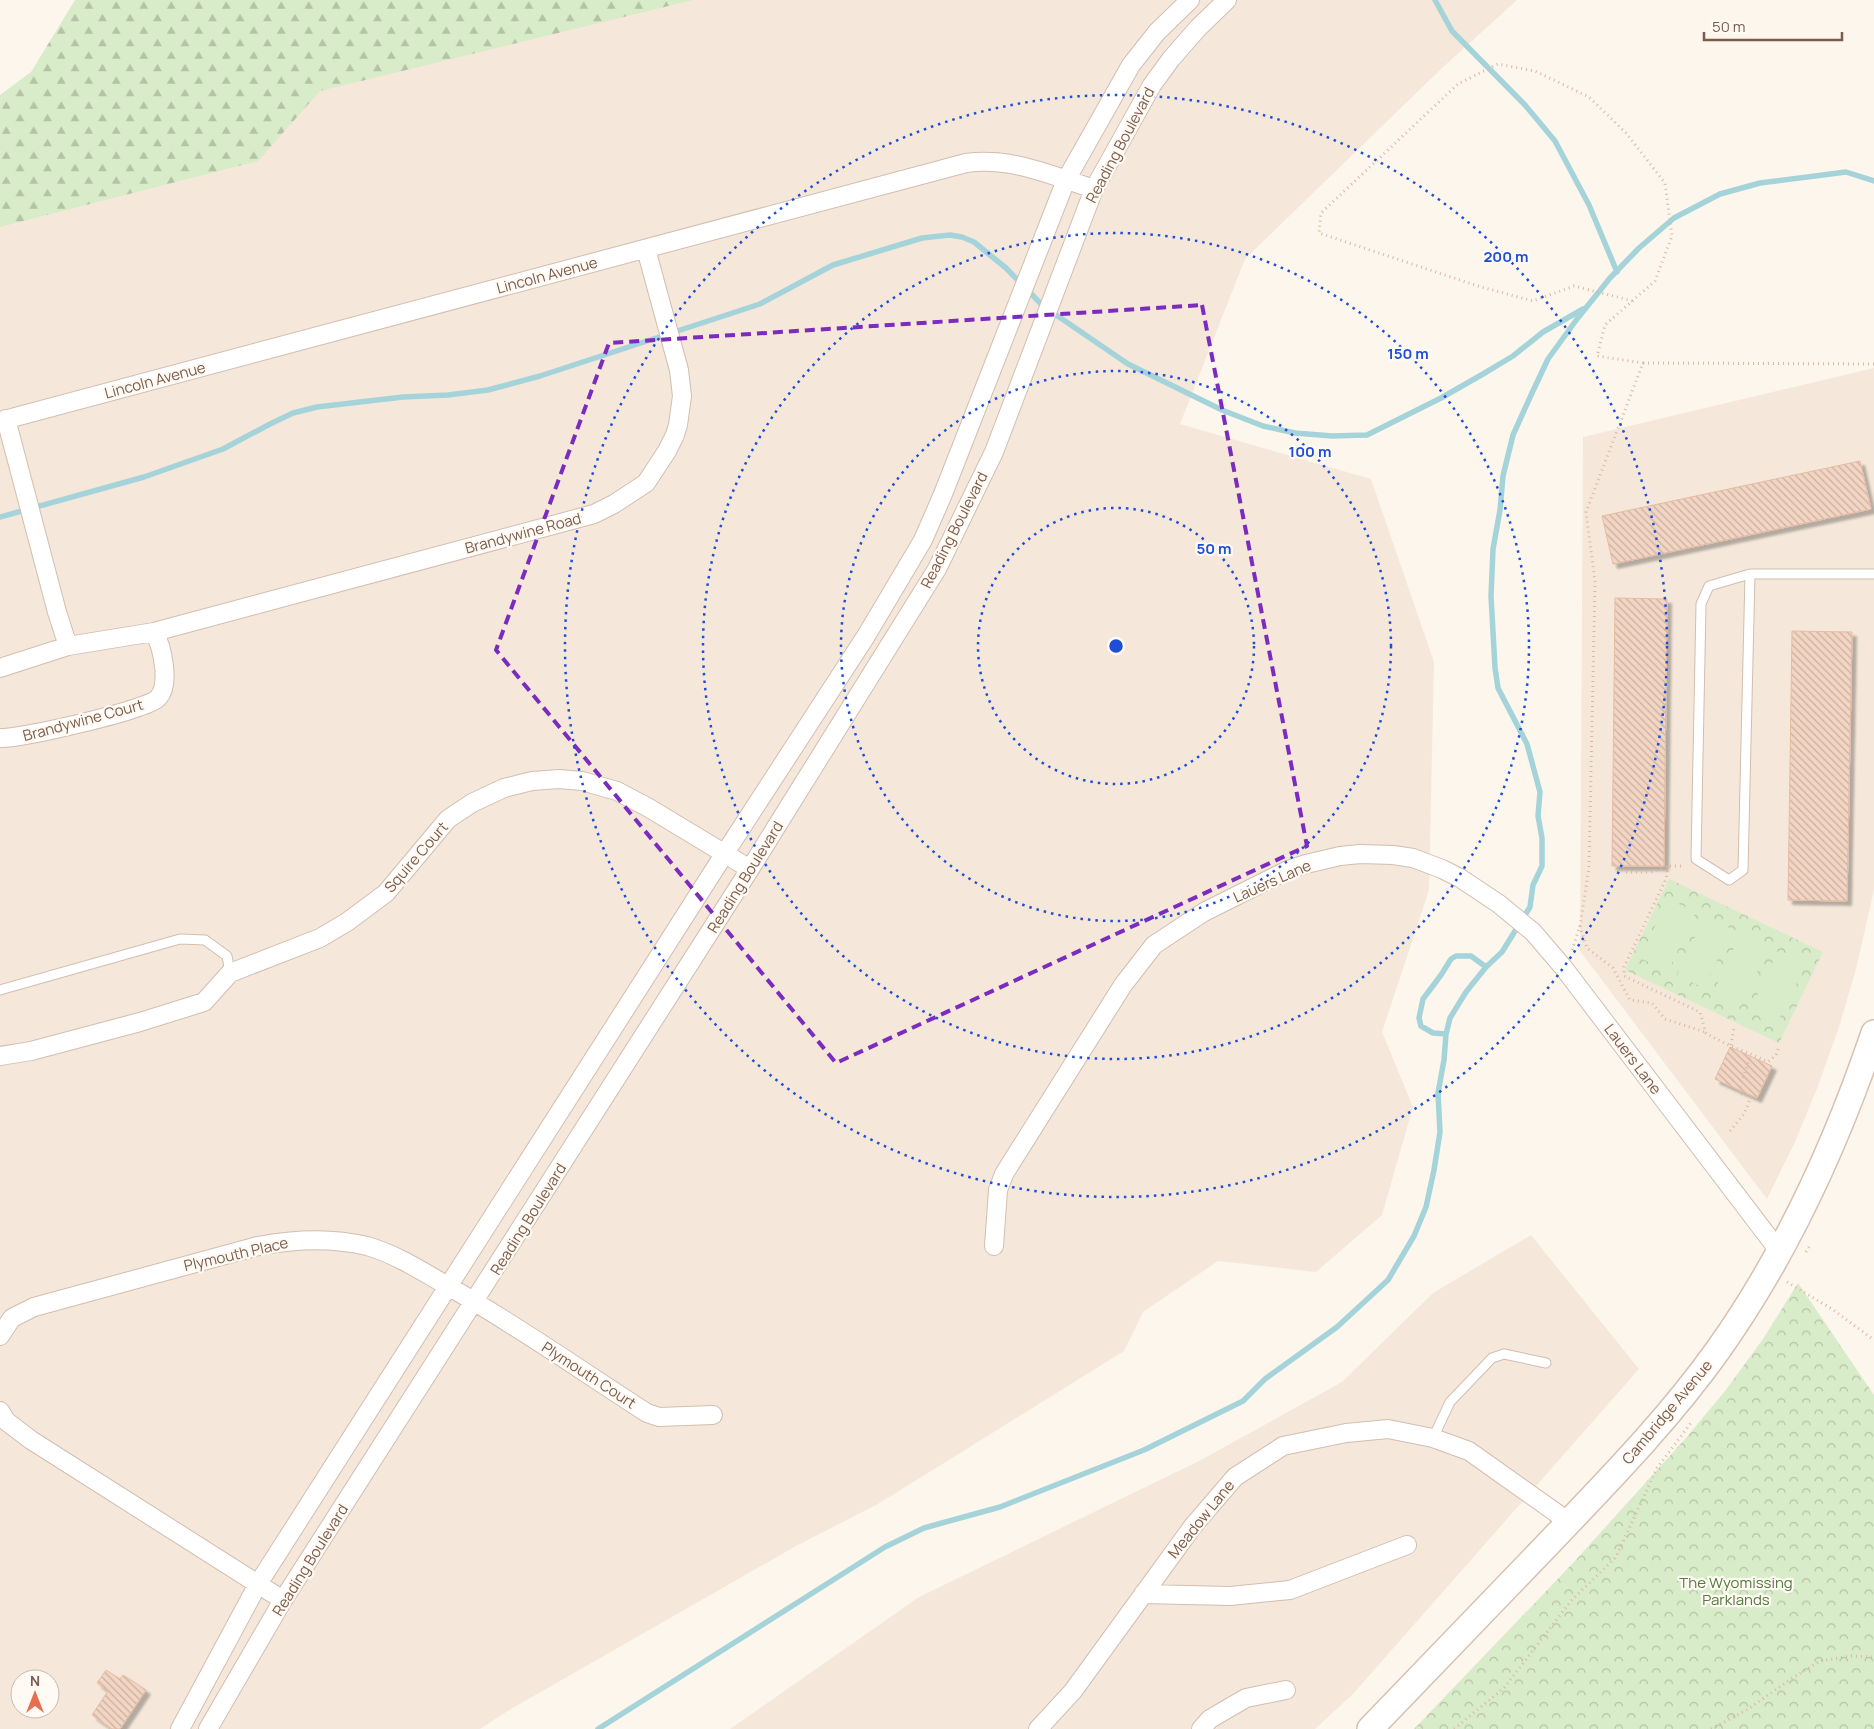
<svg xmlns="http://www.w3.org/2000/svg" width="1874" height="1729" font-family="Manrope,sans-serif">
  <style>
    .residential { fill: #f5e8da; fill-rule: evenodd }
    .forest { fill: url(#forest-firs) }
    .park { fill: url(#park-crowns) }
    .pitch { fill: #d8ecc9 }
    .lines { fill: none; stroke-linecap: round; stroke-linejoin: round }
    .stream { stroke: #a5d3da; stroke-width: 5.5 }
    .building { fill: url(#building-back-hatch); stroke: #e6bba3; filter: url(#shadow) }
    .lane-casing { stroke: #d1beb0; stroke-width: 11 }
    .street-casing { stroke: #d1beb0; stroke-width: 20 }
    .secondary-casing { stroke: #d6c0b0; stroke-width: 28 }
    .path { stroke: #d9b8a5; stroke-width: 3; stroke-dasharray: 1 4; stroke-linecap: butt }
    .lane { stroke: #fff; stroke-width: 9 }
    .street { stroke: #fff; stroke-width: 18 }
    .secondary { stroke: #fff; stroke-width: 25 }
    .marked { fill: none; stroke: #7b2cbf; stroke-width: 4; stroke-dasharray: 10 6; stroke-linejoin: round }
    .ring { fill: none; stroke: #1d4ed8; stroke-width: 2.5; stroke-dasharray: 2.5 5 }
    .labels { text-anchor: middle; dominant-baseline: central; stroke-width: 4.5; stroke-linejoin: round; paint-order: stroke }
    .street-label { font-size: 15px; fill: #7a5c4d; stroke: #fffaf3 }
    .park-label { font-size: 15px; fill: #537a41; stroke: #fffaf3 }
    .centre { fill: #1d4ed8; stroke: #fffaf3; stroke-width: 2.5 }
    .ring-label { font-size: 15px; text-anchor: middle; font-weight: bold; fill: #1d4ed8; stroke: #fffaf3; stroke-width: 4.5; stroke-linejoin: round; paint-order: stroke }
  </style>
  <defs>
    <pattern id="forest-firs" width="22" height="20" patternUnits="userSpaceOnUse" patternTransform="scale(1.25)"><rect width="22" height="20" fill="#d8ecc9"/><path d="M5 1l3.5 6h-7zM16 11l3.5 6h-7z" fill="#b4c2a5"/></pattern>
    <pattern id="park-crowns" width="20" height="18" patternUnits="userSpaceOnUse" patternTransform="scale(1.25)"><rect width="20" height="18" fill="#d8ecc9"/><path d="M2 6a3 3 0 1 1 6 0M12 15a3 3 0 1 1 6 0" fill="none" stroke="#b4c2a5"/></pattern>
    <pattern id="building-back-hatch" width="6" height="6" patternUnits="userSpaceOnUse" patternTransform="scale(1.25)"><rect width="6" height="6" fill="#f3d5c3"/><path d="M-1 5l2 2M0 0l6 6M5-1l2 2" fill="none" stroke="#cab0a1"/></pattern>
    <filter id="shadow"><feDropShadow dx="4.5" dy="4.5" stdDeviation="1" flood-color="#0004"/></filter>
  </defs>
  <rect width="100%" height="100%" fill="#fdf6ec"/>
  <path class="residential" d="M100,0H1517L1441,69L1245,259L1180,424L1371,479L1434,662L1429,890L1382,1032L1413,1107L1382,1215L1316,1272L1218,1261L1143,1312L1124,1351L878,1504L796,1546L506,1712L480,1729H0V117ZM20,1679H50V1709H20Z
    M1874,368V890L1856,969L1839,1027L1818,1086L1795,1142L1767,1199L1580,951L1583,437Z
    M1531,1235L1639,1369L1353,1694L1315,1729H730L919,1597L1199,1461L1342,1382L1433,1293Z"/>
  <path class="forest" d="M75,0H693L320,91L258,161L0,227V95L31,72Z"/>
  <path class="park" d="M1669,879L1823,952L1779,1043L1625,970Z
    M1798,1283L1874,1395V1729H1414L1573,1563L1685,1439L1725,1391L1763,1339Z"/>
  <path class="pitch" d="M1668,899L1696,912L1668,971L1640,958Z
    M1705,916L1732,929L1704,988L1677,975Z
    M1741,933L1769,947L1741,1006L1713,993Z
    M1778,951L1806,964L1777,1023L1750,1010Z"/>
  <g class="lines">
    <path class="stream" d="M1435,0L1452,31L1525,105L1555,141L1589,205L1617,272
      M0,517L144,477L223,449L270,424L293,413L317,407L403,397L448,395L488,390L540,376L760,304L833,265L922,238L950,235L962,237L974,242L1006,268L1043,306L1128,364L1222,410L1263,426L1295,433L1332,436L1367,435L1441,398L1483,374L1513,356L1543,332L1583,309
      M1446,1034L1433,1033L1421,1026L1419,1018L1423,999L1441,975L1451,959L1456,956H1471L1486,967
      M598,1729L885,1547L924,1528L1000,1507L1144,1450L1243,1401L1265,1379L1337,1327L1388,1280L1414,1236L1426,1207L1434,1170L1440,1132L1438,1093L1444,1060L1446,1034L1450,1018L1466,992L1486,967L1502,952L1520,923L1530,907L1533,885L1542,866V838L1538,816L1540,792L1527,744L1498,688L1495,668L1491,596L1493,549L1500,510L1503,476L1513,435L1532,393L1548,359L1577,319L1610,278L1639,248L1674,218L1720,194L1760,183L1846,172L1874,181"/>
  </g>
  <path class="building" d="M1860,461L1871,509L1613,564L1602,516Z
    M1615,598L1667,599L1664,866H1612Z
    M1792,631L1852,632L1847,901L1788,900Z
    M1730,1047L1772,1066L1757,1098L1715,1079Z
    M106,1670L120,1679L123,1675L146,1690L120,1729H112L92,1715L108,1691L97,1683Z"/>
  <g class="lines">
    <g class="lane-casing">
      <path id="lane" d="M1750,574L1743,870L1729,880L1696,859L1701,604L1709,586L1750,574H1874
        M0,990L180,939L205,940L227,956L230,973
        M1433,1438L1450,1402L1492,1358L1504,1354L1546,1363"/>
    </g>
    <g class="street-casing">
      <path id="street" d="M6,419L57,612L68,646L154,632L594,514L614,504L646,483L667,451L675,435L678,425L682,396L679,370L646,249
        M0,421L966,163C1012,157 1050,175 1094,189
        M0,668L68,646
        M0,738C20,739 147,710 158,698C171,684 162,646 154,632
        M0,1056L31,1051L140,1022L204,1002L230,973L320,938L347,922L386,893L448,819L472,803L504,788L532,781L559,779L582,781L617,791L649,808L750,869
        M994,1246L998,1190L1004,1174L1123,985L1154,945L1204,912L1288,870L1306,864L1340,856L1360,854L1393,855L1413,858L1442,869L1460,878L1499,904L1533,932L1563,967L1779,1251
        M0,1336L12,1318L34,1307L258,1246C295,1239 330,1237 367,1246C395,1254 420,1270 446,1285C515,1324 580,1370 647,1413L659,1417L713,1415
        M0,1411L6,1421L31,1440L283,1600
        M1143,1594L1230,1596L1290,1590L1407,1545
        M180,1729L258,1584L725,853L866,636L923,540L943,494L1066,180L1131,65L1157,32L1190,0
        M208,1729L283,1600L750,869L937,569L994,452L1094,189L1152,85L1171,59L1198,28L1227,0
        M1038,1729L1073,1691L1193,1526L1235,1477L1283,1446L1346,1433L1388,1429L1433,1438L1469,1451L1569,1522
        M1201,1729L1210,1719L1246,1698L1286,1690"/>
    </g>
    <g class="secondary-casing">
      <path id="secondary" d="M1370,1729C1429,1667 1489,1605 1549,1543C1608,1481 1668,1420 1718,1350C1787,1253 1836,1145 1874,1033"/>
    </g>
    <path class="path" d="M1643,363L1874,364
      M1668,866L1666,879L1624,967V976L1700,1012L1706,1033C1725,1045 1747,1052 1768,1062L1776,1055L1779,1047
      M1626,872H1651L1668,866H1685
      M1580,926L1587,948L1613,968L1630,1000L1652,1003L1665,1019L1705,1032
      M1572,950L1580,926L1589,868L1595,582L1586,512L1643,363L1597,356L1605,325L1655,281L1672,236L1665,183L1626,133L1589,97L1535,71L1498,64L1458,84L1321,213L1319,233L1481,287L1533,301L1574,286L1633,301
      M1731,1045L1734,1028
      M1730,1131L1744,1114L1751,1097L1738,1093L1751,1054
      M1806,1252L1811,1244
      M1787,1282L1832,1309L1874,1340
      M1454,1729L1504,1688L1571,1601L1616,1557L1657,1468L1691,1423
      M1711,1729L1745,1711L1791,1679L1820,1661L1851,1656L1874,1657"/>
    <use href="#lane" class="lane"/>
    <use href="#street" class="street"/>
    <use href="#secondary" class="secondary"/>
  </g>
  <path class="marked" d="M1202,305L1307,846L836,1063L496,650L609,343Z"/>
  <g class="ring">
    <circle cx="1116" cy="646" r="138"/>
    <circle cx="1116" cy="646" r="275"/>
    <circle cx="1116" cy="646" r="413"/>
    <circle cx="1116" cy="646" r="551"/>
  </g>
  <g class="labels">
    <g class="street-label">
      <text transform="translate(1120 145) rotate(-62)">Reading Boulevard</text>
      <text transform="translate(547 275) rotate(-15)">Lincoln Avenue</text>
      <text transform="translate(155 380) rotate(-15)">Lincoln Avenue</text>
      <text transform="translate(954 530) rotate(-63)">Reading Boulevard</text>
      <text transform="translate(523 533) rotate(-15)">Brandywine Road</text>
      <text transform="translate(83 720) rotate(-15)">Brandywine Court</text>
      <text transform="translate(416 857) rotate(-49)">Squire Court</text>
      <text transform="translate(745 877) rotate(-58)">Reading Boulevard</text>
      <text transform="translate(1272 881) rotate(-24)">Lauers Lane</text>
      <text transform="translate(1633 1059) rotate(53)">Lauers Lane</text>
      <text transform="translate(528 1219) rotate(-58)">Reading Boulevard</text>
      <text transform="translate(236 1254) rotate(-13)">Plymouth Place</text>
      <text transform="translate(589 1375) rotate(33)">Plymouth Court</text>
      <text transform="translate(1667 1412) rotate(-50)">Cambridge Avenue</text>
      <text transform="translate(1201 1519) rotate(-51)">Meadow Lane</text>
      <text transform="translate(310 1560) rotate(-58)">Reading Boulevard</text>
    </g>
    <g class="park-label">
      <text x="1736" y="1582">The Wyomissing<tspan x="1736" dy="17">Parklands</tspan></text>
    </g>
  </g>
  <circle cx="1116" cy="646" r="8" class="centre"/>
  <g class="ring-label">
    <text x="1506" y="262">200 m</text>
    <text x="1408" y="359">150 m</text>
    <text x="1310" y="457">100 m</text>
    <text x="1214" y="554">50 m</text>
  </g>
  <g transform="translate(35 1694)"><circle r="24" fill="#fffaf3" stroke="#cabbb1"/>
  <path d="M0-4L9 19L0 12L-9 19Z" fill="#e76f51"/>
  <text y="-8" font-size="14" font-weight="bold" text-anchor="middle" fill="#7a5c4d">N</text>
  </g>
  <path d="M1704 32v8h138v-8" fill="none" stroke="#7a5c4d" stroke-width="2.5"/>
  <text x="1712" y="32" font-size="15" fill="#7a5c4d" stroke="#fffaf3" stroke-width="4" paint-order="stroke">50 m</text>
</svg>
